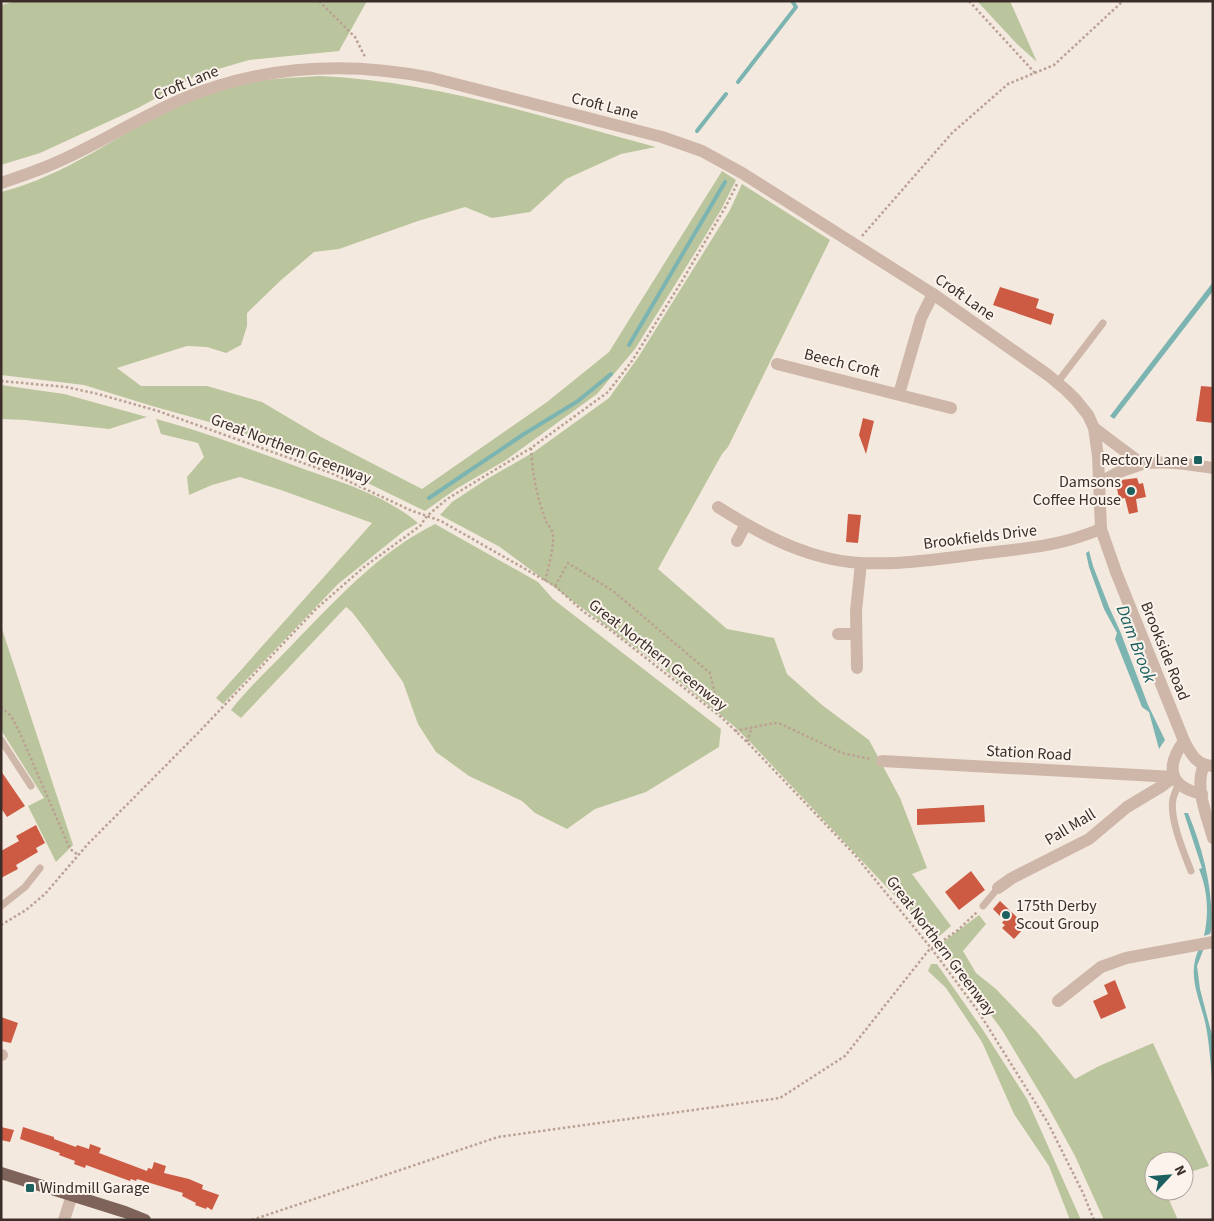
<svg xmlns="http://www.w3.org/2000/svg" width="1214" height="1221" font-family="'Source Sans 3',sans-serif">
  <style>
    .green { fill: #bbc59d }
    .water { fill: #7cb4b2 }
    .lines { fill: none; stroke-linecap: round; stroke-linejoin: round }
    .stream { stroke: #7cb4b2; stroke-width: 4 }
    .building { fill: #cd5b44 }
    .path { stroke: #baa193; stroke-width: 2.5; stroke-dasharray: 2.5 2.5; stroke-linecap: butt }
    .service { stroke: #ceb7a9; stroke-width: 7 }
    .minor { stroke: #ceb7a9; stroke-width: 12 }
    .tertiary { stroke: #ceb7a9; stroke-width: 12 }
    .primary { stroke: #7e635a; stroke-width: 12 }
    .poi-dot { fill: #1c605f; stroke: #fbf3ec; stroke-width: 2 }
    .labels { text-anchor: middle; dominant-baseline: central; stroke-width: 4; stroke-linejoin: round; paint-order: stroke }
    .street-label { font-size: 16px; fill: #3b2e2a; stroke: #fbf3ec }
    .poi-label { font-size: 16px; fill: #3b2e2a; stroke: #fbf3ec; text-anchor: end }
    .water-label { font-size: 18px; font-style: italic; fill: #1c605f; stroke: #fbf3ec }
  </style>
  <rect width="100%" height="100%" fill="#f4e9df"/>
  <path class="green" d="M17,1H367L339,51L249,60L198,75L138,108L40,153L1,165V5Z
    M977,1H1010L1037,62L1017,44Z
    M320,76C435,81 545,118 656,147L621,154L566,179L530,212L492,218L465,207L418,221L339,249L314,252L280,281L247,313V326L241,345L226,353L207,347L187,346L117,368L141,386H207L262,402L321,437L422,489L547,402L609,352L722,171L736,180L722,208L698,248L635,349L597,394L506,460L456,489L425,511L347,473L268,442L220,425L152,406L84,385L1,375V192C66,176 119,133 179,106C197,99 218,91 237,86C263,78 292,78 320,76Z
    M742,184L830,240L728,447L722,454L658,569L727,629L774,638L787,674L822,705L869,740L900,798L927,868L912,874L951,926L935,940L912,914L752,744L735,727L659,665L500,547L440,515L452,502L487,479L534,452L609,398L639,356L730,210Z
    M1,385L64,394L147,417L109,429L25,420L1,419Z
    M156,419C202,431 246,448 290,464C333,480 383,493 418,523L404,531L338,584L223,704L216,698L372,523L281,490L240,477L212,485L189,495L187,477L204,457L198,443L161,434Z
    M435,524L538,582L553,599L721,729L719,747L646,792L595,809L567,829L535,813L522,801L469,776L436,752L418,724L403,682L368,633L352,612L346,607L241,718L231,710C248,688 269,669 289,648C333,603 377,553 435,524Z
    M1,626L73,845L56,862L28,806L44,798L1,730Z
    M979,915L986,924L963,951L976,973L996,989L1037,1032L1075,1079L1099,1066L1153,1043L1209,1166L1184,1174V1161H1154V1191H1165L1178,1220H1104L1075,1156L1046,1103L1002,1030L939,945Z
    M931,964H937L983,1030L1027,1099L1081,1220H1070L1049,1166L1014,1114L982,1042L946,988L928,971Z"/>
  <path class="water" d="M1213,282V291L1114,419L1110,416Z
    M1089,551L1093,566L1109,607L1120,631L1148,705L1165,740L1159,749L1149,712L1142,707L1115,639L1117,633L1104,609L1089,567L1086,553Z
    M1184,813H1188C1203,849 1214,891 1211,931L1210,934L1204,936C1209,914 1208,891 1199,869L1202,868Z
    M1204,948L1197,966L1200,989L1213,1039V1090C1211,1070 1210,1051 1207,1032C1203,1003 1185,978 1199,949Z"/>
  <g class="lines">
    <path class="stream" d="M738,82L796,7L792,1
      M697,131L726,94
      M629,345L725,182
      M429,498L524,434L578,401L611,374"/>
  </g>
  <path class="building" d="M1000,287L1039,299L1036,308L1054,314L1051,325L993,305Z
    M1201,386L1213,387V423L1196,421Z
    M863,418L874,421L866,454L859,435Z
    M1137,478L1139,484L1143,483L1146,497L1136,499L1138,512L1129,514L1125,498L1119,499L1116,483L1121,480Z
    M848,514L861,515L858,543L846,542Z
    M1,771L25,806L7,817L1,808Z
    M984,805L985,822L917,825V809Z
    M36,825L45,843L36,848L38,852L16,865L18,869L1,878V851L19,841L16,836Z
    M971,871L985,890L959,910L945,892Z
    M1000,901L1026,926L1014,939L1002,928L1005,925L1002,923L1004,920L993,909Z
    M1115,980L1126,1008L1101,1019L1093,1001L1108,994L1104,985Z
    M1,1017L18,1023L11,1043L1,1041Z
    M1,1127L14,1130L10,1142L1,1140Z
    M23,1127L54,1137V1139L76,1147L77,1145L89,1149L90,1144L101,1148L99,1153L147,1171L148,1168L152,1169L154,1162L166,1166L164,1173L189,1179L203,1185L202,1189L219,1195L212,1210L207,1207L206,1209L195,1205L196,1203L182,1196L183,1193L137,1179L136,1181L131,1179L130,1181L86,1165L85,1168L74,1164L75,1161L59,1155L60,1153L20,1139Z"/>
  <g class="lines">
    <path class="path" d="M319,1L355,37L365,57
      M969,1L1035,73
      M862,236L952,133L1008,84L1054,65L1123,1
      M1,381L66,387L98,394L158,411L331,473L410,510L441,521L555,586L584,612L609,629L721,717L747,742L855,855L931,948L978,1011L1048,1123L1083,1193L1094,1220
      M531,448C532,472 537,498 546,521C547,524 550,527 552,531C556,542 548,569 545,581
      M555,586L568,563L613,591L710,673L720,716
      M1,707L11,716L20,733L70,849L78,855
      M735,731L774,723L781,724L842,753L870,759
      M747,742L752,727
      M1,925L26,910L45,894L87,845L198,733L317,608L364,567L420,526L427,516L447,499L531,448L608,392L632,361L682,281L726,206L737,184
      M252,1220L498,1137L780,1098L845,1056L928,951L958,930L977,912"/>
    <path class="service" d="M1057,383L1103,323
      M1,740L31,786
      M1178,784C1177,789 1174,794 1173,799C1169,818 1184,853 1191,871
      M1,906L25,887L40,868
      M983,906L998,888"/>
    <path class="minor" d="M777,364L951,408
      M899,394L921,318L933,294
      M718,507C752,529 788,549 827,558C875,570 938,559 986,553C1011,550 1037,548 1061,542C1075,539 1088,534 1101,529
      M737,541L746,524
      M838,634H855
      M857,668L856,611L861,563
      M1184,741C1165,767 1169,787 1202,794
      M882,761L1174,777
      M998,888L1012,878L1089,839L1127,807L1162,786L1174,777
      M1058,1001L1101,967L1126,958L1213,942
      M1,1055H2
      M64,1220L72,1195"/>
    <path class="tertiary" d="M1,183C19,177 37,171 55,163C97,145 137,119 180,100C261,65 346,61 432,78L662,137L702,151L742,173L933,294L1048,375L1066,390L1076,400L1088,415L1094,428L1098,456L1101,529L1116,572L1184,741C1191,754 1196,765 1213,766
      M1094,428L1142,464C1166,460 1189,465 1213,468
      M1099,483L1119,472L1142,464
      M1204,765C1194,787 1207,816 1213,838"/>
    <path class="primary" d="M1,1173L125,1212L145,1220"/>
  </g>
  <g class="poi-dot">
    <rect x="1193" y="455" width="10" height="10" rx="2.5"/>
    <circle cx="1131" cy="491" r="5"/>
    <circle cx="1006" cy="915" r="5"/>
    <rect x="25" y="1183" width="10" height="10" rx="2.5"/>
  </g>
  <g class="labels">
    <g class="street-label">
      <text transform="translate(186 83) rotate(-22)">Croft Lane</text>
      <text transform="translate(605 106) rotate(14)">Croft Lane</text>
      <text transform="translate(965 297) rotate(35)">Croft Lane</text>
      <text transform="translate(842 363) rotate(14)">Beech Croft</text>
      <text transform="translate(291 449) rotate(21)">Great Northern Greenway</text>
      <text transform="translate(980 537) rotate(-7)">Brookfields Drive</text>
      <text transform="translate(1165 651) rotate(68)">Brookside Road</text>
      <text transform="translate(658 655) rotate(38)">Great Northern Greenway</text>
      <text transform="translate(1029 753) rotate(3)">Station Road</text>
      <text transform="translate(1070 827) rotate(-31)">Pall Mall</text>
      <text transform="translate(941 946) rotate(53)">Great Northern Greenway</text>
    </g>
    <g class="poi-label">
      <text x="1188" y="460">Rectory Lane</text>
      <text x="1121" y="482">Damsons<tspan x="1121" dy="18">Coffee House</tspan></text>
      <text x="1016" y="906" text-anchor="start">175th Derby<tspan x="1016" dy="18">Scout Group</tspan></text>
      <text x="40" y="1188" text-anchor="start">Windmill Garage</text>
    </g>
    <g class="water-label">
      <text transform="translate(1136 644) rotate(69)">Dam Brook</text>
    </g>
  </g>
  <rect width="1214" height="1221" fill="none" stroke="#3b2e2a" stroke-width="5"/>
  <g transform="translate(1169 1176) rotate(64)"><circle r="24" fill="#fbf3ec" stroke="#aea49e"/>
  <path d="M0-4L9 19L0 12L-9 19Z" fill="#1c605f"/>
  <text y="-8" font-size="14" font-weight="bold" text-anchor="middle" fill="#3b2e2a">N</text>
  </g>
</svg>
